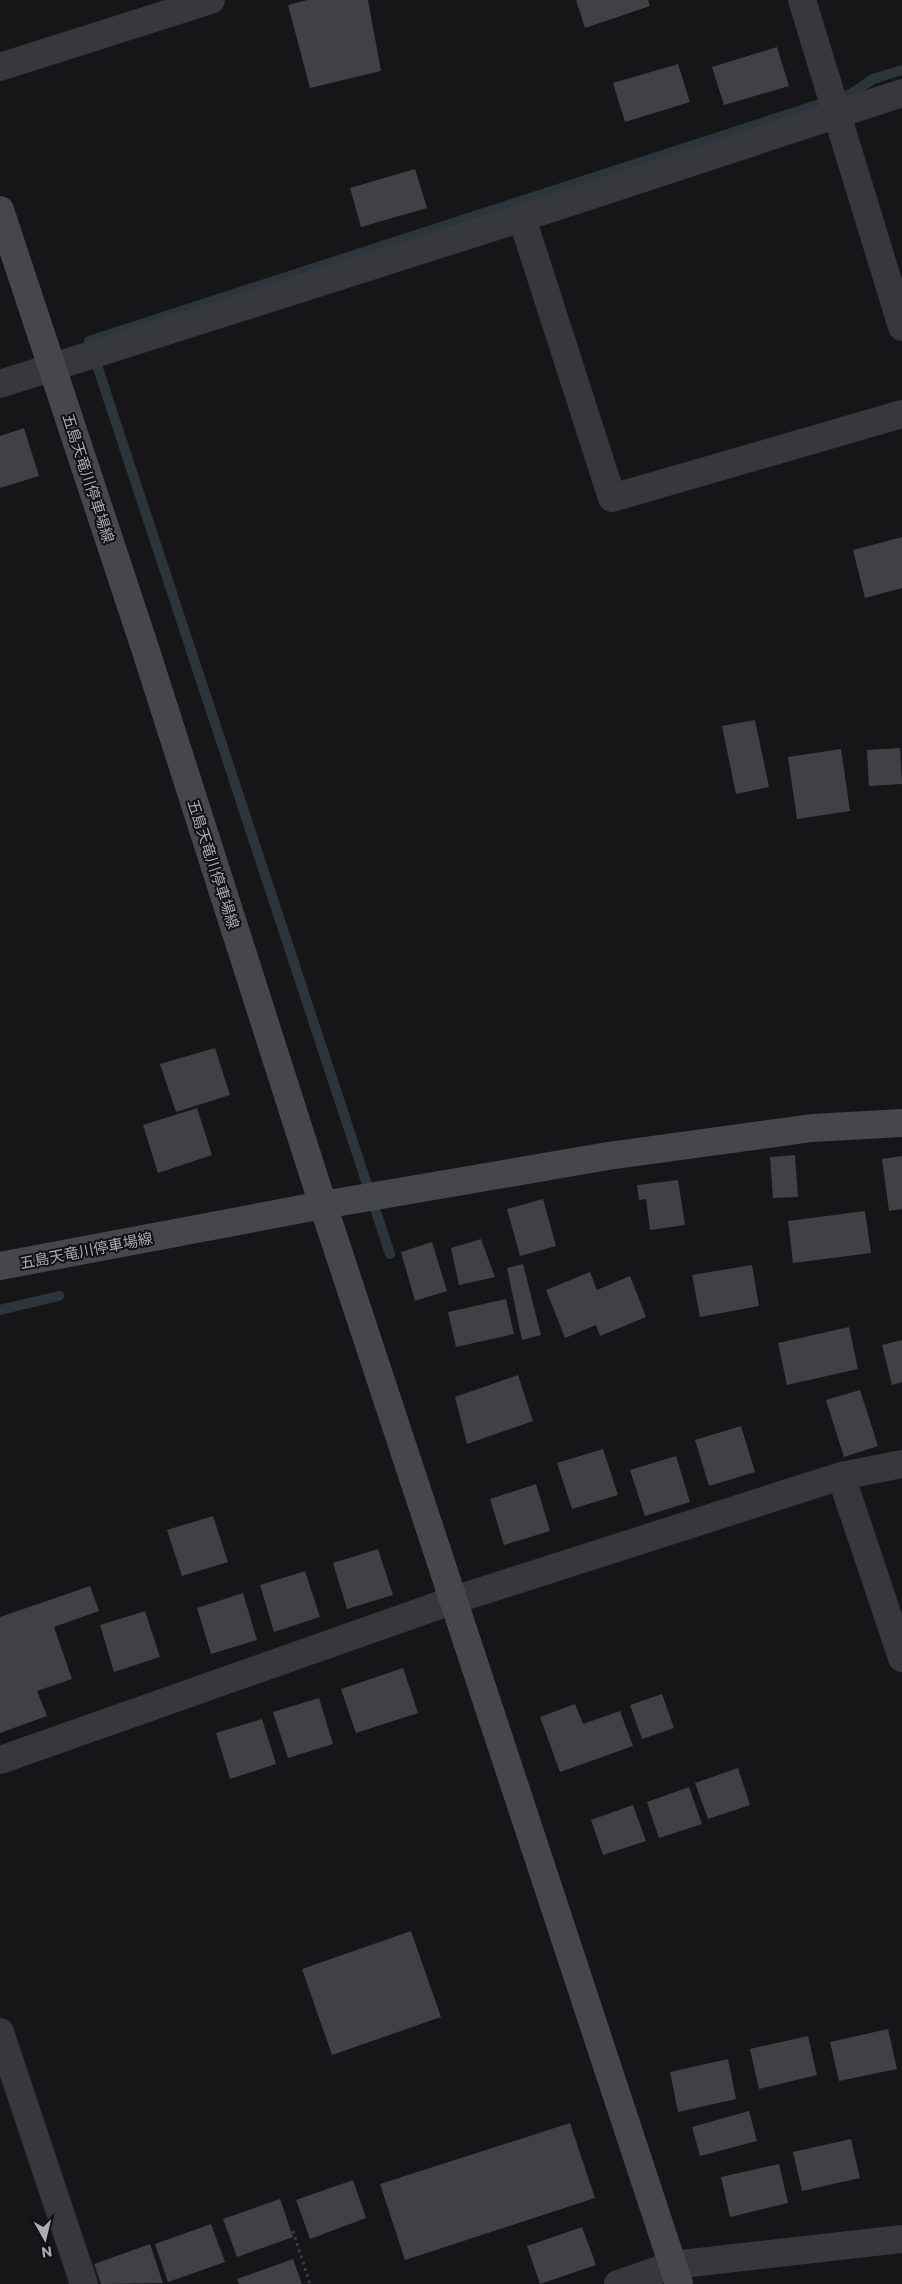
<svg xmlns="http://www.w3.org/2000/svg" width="902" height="2284" font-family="Commissioner,'Noto Sans JP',sans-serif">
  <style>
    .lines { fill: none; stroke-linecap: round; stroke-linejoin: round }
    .stream { stroke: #2c353c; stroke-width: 10 }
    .building { fill: #404145 }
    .path { stroke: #3d3f44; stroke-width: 3; stroke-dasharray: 2.5 4; stroke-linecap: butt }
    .street { stroke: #37383d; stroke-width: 28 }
    .secondary { stroke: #45474d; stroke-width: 28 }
    .labels { text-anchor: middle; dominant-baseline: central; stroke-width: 4; stroke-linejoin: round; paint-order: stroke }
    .street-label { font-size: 15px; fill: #a8adb8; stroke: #111113 }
  </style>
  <rect width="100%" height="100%" fill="#161618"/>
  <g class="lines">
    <path class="stream" d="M390,1254L89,341L851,94L873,79L902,70
      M0,1310L59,1296"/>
  </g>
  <path class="building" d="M307,0H368L381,71L310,88L288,5Z
    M576,0H648L650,6L585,28Z
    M777,47L789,86L724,105L712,67Z
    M678,64L690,102L625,122L613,83Z
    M415,169L427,208L361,227L350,188Z
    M24,428L39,476L0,488V436Z
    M902,537V588L865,598L853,550Z
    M755,720L769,787L736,794L722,726Z
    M900,748L902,784L869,786L867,750Z
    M841,749L850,811L797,819L788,757Z
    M215,1048L230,1095L176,1112L160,1064Z
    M197,1108L212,1155L158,1173L143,1125Z
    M795,1155L798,1197L773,1198L770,1157Z
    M902,1156V1209L889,1211L882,1159Z
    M678,1180L685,1225L650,1230L646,1199L639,1200L637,1185Z
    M543,1199L556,1246L520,1256L507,1209Z
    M865,1211L871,1253L793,1263L788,1221Z
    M481,1239L495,1277L459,1285L451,1248Z
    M432,1242L447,1291L415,1301L401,1252Z
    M523,1264L541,1335L522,1340L507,1268Z
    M752,1265L759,1306L700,1317L692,1275Z
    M590,1272L597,1290L630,1276L646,1317L600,1336L596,1325L565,1338L546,1290Z
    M506,1299L514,1334L456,1347L448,1312Z
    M849,1327L858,1369L787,1385L778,1343Z
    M902,1340V1382L892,1385L882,1345Z
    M518,1375L533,1421L467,1444L455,1397Z
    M860,1390L878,1446L844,1457L826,1400Z
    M741,1426L755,1472L709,1486L695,1440Z
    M603,1449L618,1495L572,1509L557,1463Z
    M676,1456L690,1502L645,1516L630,1470Z
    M536,1484L550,1531L504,1545L490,1499Z
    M213,1516L228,1562L182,1576L167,1530Z
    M378,1549L393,1595L347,1609L333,1563Z
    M305,1571L320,1617L274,1632L260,1585Z
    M90,1586L99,1611L54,1627L72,1679L37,1691L47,1716L0,1733V1617Z
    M243,1593L257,1640L211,1654L197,1608Z
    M145,1611L160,1657L114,1672L100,1625Z
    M403,1668L418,1713L356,1733L341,1689Z
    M662,1694L674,1728L642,1739L630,1705Z
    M319,1698L333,1744L288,1758L273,1712Z
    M575,1704L583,1724L620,1711L633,1746L560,1772L540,1717Z
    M262,1719L276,1764L230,1779L216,1733Z
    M738,1768L750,1805L708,1819L695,1783Z
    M689,1787L702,1824L659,1838L647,1802Z
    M633,1805L646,1841L603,1855L591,1820Z
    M411,1931L441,2017L332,2055L302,1969Z
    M888,2029L897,2069L839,2081L830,2042Z
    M808,2036L817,2075L759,2089L750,2049Z
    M728,2059L736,2099L678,2112L670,2072Z
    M749,2111L757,2141L700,2156L692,2127Z
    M570,2123L595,2198L405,2260L380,2184Z
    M851,2139L860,2178L802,2191L793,2152Z
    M779,2164L788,2203L730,2217L721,2177Z
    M353,2180L366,2218L310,2239L296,2200Z
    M280,2199L293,2237L237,2257L223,2219Z
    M211,2224L225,2262L168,2282L155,2244Z
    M582,2227L596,2265L540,2284L527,2246Z
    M150,2244L163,2283L101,2284L94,2264Z
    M293,2259L302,2284H239L237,2279Z"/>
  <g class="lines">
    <path class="path" d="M293,2231L310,2284"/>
    <path class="street" d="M802,0L902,327
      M0,67L211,0
      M522,218L612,498L902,414
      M0,384L522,218L902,93
      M841,1476L902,1658
      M0,1760L454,1600L841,1476L902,1464
      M0,2032L84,2284
      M618,2284L673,2265L902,2239"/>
    <path class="secondary" d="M0,210L145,648L323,1205L679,2284
      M0,1266L323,1205L608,1156L812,1128L902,1123"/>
  </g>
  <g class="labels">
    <g class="street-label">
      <text transform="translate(89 478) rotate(72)">五島天竜川停車場線</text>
      <text transform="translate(214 864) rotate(72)">五島天竜川停車場線</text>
      <text transform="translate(86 1250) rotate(-11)">五島天竜川停車場線</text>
    </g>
  </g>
  <g transform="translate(45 2239) rotate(172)" stroke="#111113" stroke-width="4" paint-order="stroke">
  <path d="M0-4L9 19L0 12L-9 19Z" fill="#a8adb8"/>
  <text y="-8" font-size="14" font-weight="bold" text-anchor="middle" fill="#a8adb8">N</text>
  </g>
</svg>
